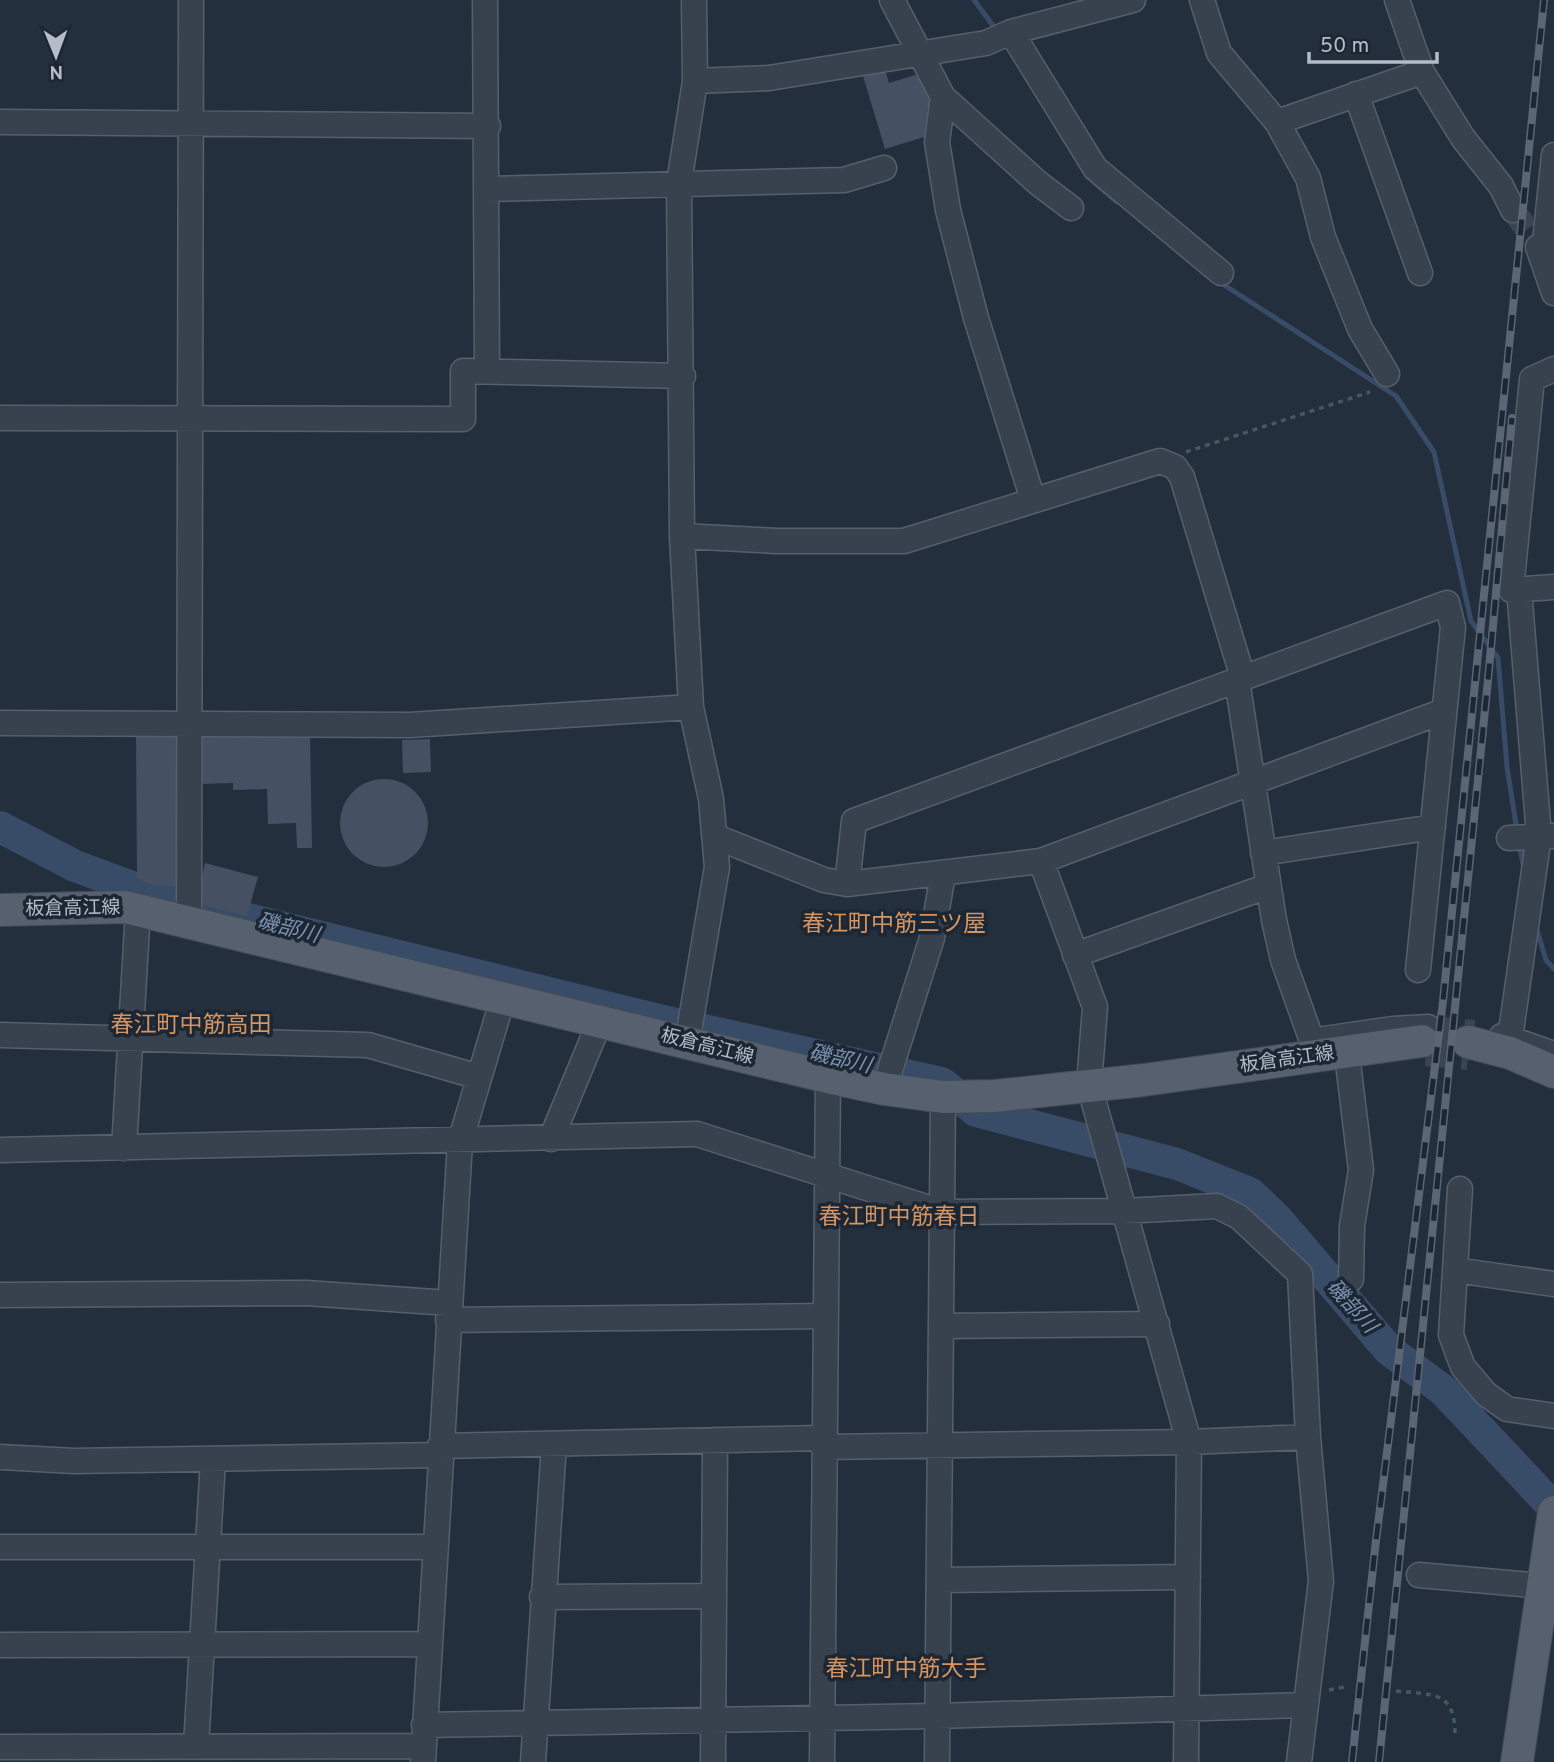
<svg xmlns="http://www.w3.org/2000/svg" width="1554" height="1762" font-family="Overpass,'Noto Sans JP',sans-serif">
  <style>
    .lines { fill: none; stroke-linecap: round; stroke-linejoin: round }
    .stream { stroke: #394c67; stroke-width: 5 }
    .river { stroke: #394c67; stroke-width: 32 }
    .building { fill: #455162 }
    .minor-tunnel { stroke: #3a4453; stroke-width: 24; stroke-dasharray: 24 12; stroke-linecap: butt }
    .major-tunnel { stroke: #3a4453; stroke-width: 32; stroke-dasharray: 32 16; stroke-linecap: butt }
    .minor-casing { stroke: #565f6c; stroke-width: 27 }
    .major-casing { stroke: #414a57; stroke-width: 34 }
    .path { stroke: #44595c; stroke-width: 3.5; stroke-dasharray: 5 5; stroke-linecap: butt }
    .minor { stroke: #38414e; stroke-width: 24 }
    .major { stroke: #56606e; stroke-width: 32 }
    .rail-casing { stroke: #5a6575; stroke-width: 8 }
    .rail { stroke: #1d2633; stroke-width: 5; stroke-dasharray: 16; stroke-linecap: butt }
    .labels { text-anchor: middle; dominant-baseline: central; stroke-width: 7; stroke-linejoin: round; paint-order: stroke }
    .street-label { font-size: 19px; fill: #b4bcc9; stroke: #1d2633 }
    .water-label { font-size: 21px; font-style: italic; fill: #7c92b1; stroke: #1d2633 }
    .quarter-label { font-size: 23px; fill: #d59563; stroke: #1d2633 }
  </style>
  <rect width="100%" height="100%" fill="#242f3e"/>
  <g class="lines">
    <path class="stream" d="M974,0L997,31
      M1087,176L1117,202
      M1218,281L1396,396L1434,452L1471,621L1498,658L1507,767L1517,831
      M1519,844L1524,869
      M1536,927L1546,960L1554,969"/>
    <path class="river" d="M0,827L75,866L159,897L659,1020L942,1083L976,1111L1177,1164L1250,1193L1277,1219L1389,1350L1444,1391L1554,1508"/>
  </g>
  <path class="building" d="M885,69L889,83L925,72L936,107L927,110L934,134L885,149L863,76Z
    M184,733V886H154L137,878L136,734Z
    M310,733L312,848H297L296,823L268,824L267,789L233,790V783L199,784L198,735Z
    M430,739L431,772L403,773L402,740Z
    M340 823a44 44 0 1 1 88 0a44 44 0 1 1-88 0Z
    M205,863L258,877L247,916L196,903Z"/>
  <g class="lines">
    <path class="minor-tunnel" d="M1513,210L1538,245
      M1428,1027L1474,1032
      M1426,1054L1468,1058"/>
    <path class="major-tunnel" d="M1422,1041L1468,1042"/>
    <g class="minor-casing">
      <path id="minor" d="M485,0L487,371
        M892,0L943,97L937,142L948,210L976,318L1033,500
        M1202,0L1219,53L1277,122L1308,178L1323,237L1360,329L1387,374
        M1397,0L1422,72L1463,138L1501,186L1513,210
        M1011,32L1095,168L1221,273
        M695,81L769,78L986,43L1011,32L1133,0
        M1356,94L1420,273
        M943,97L1038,183L1071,208
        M0,122L488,126
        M1277,122L1422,72
        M488,189L844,180L884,168
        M1538,247L1554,293
        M1543,261L1554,155
        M1554,369L1532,379L1511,590L1554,587
        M0,418L463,419V371L683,376
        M682,536L777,541H904L1160,461L1175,467L1182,477L1243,678
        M1237,680L1274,920L1283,960L1312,1041
        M0,723L410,725L691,707
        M716,837L824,880L847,884L1041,861L1444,711
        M1509,838L1553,836
        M1263,853L1433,827
        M1041,861L1095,1007L1089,1085L1189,1442L1186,1762
        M847,884L854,821L1447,603L1453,627L1418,970
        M189,922L191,0
        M1075,955L1268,886
        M0,1035L368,1045L479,1077
        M1502,1036L1554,1054
        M1510,1038L1539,836L1519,589
        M1324,1039L1393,1029L1428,1027
        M687,1043L717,867L711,799L691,707L682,536L679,183L695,81L694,0
        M1348,1063L1361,1170L1352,1226L1351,1279
        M884,1089L932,938L943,874
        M551,1139L600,1021
        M124,1148L138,910
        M0,1150L697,1134L942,1212L1123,1211L1217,1206L1239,1217L1300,1274L1308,1437L1321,1581L1299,1762
        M1460,1189L1451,1335L1463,1367L1486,1394L1507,1409L1554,1416
        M1455,1270L1554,1284
        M0,1295L306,1293L449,1303
        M448,1320L825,1316
        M941,1326L1157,1324
        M440,1446L823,1438
        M823,1447L1189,1442L1308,1437
        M0,1457L74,1461L440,1455
        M0,1547H434
        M1419,1575L1542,1586
        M939,1580L1188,1577
        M542,1597L714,1596
        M0,1645L428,1644
        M424,1725L937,1716L1304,1705
        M196,1746L213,1460
        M0,1747L423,1746
        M423,1762L460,1142L503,998
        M533,1762L554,1444
        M713,1762L715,1440
        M822,1762L828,1077
        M937,1762L943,1097"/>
    </g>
    <g class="major-casing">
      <path id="major" d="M0,910L125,907L828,1077L884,1089L943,1097L995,1096L1144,1080L1422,1041
        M1468,1042L1510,1053L1554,1072
        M1517,1762L1554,1512"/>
    </g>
    <path class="path" d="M1186,452L1370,392
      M1329,1690L1344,1687
      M1396,1691C1433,1695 1455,1690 1455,1735"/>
    <use href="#minor" class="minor"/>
    <use href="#major" class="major"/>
    <g class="rail-casing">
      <path id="rail" d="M1352,1762L1375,1549L1443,1001L1544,0
        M1379,1762L1488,680L1512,418"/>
    </g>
    <use href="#rail" class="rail"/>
  </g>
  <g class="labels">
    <g class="street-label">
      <text transform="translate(73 909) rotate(-1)">板倉高江線</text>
      <text transform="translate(707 1047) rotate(14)">板倉高江線</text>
      <text transform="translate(1287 1060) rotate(-8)">板倉高江線</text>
    </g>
    <g class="water-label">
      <text transform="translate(288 929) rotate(14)">磯部川</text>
      <text transform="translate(840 1060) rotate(13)">磯部川</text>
      <text transform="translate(1351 1307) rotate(48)">磯部川</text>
    </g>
    <g class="quarter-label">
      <text x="894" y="925">春江町中筋三ツ屋</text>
      <text x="191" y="1026">春江町中筋高田</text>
      <text x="899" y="1218">春江町中筋春日</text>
      <text x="906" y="1670">春江町中筋大手</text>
    </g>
  </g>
  <g transform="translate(56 56) rotate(179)" stroke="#1d2633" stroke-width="5" paint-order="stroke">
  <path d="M0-5L12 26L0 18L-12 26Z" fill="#b4bcc9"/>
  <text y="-10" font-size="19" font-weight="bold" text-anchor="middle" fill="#b4bcc9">N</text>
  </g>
  <path d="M1309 52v10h128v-10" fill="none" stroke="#b4bcc9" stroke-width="3.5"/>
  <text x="1320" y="52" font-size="21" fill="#b4bcc9" stroke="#1d2633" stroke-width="5" paint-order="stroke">50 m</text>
</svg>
